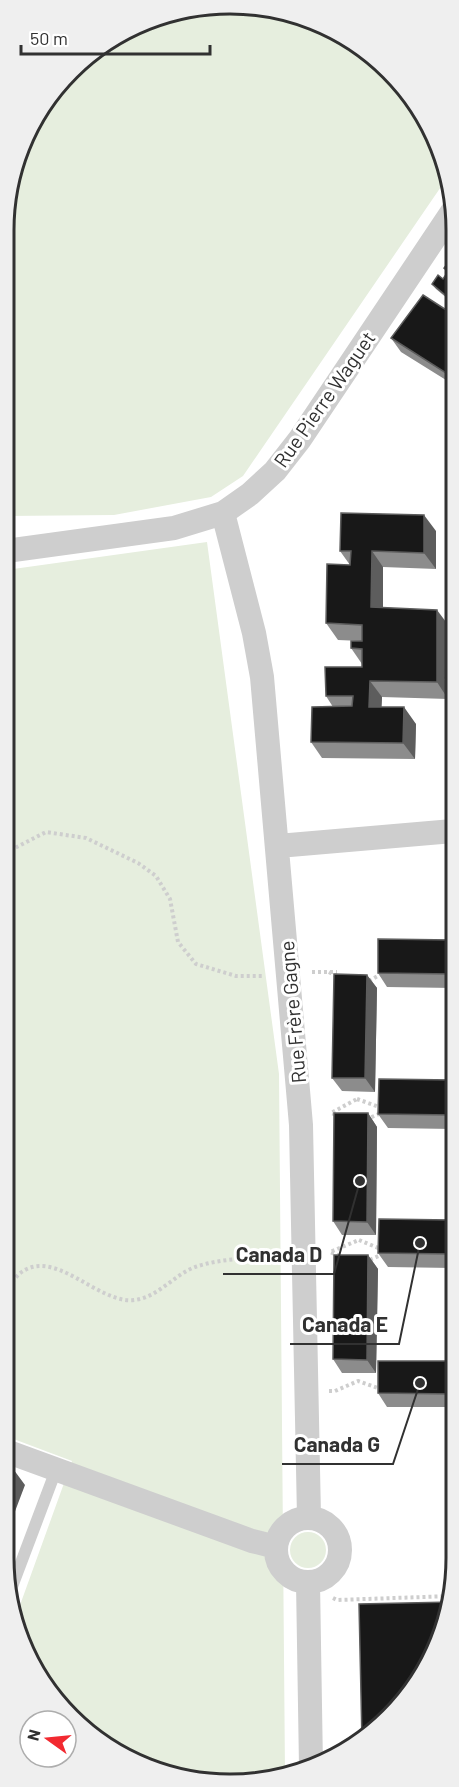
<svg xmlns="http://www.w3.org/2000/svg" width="459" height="1787" font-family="Barlow,sans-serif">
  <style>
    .green { fill: #e6eede }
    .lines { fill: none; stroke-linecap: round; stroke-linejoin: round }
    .path { stroke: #cecece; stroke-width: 4; stroke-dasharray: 3 3; stroke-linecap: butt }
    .service { stroke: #cecece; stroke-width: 12 }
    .minor { stroke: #cecece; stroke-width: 24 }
    .wall { fill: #8c8c8c }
    .shaded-wall { fill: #5d5d5d }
    .building { fill: #181818; stroke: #5d5d5d; stroke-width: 1.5 }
    .labels { text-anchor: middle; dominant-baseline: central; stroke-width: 6; stroke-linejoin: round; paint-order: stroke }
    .street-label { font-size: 20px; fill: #313131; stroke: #fff }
    .rim { fill: none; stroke: #313131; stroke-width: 3 }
    .leader { fill: none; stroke: #313131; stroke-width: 2 }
    .callout-dot { fill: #313131; stroke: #fff; stroke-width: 2 }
    .callout-label { font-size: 21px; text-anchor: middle; font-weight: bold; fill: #313131; stroke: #fff; stroke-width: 6; stroke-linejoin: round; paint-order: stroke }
  </style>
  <rect width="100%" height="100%" fill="#fff"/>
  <path class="green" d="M185,7H273L330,27L390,70L433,130L447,178L243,476L211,497L114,515L6,516L7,186L41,104L103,41Z
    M207,542L279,1074L285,1774L214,1783L100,1738L59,1707L20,1644L15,1619L72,1461L3,1435L6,570Z
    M290 1550a18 18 0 1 1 36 0a18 18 0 1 1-36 0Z"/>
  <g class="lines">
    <path class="path" d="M5,853L46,832L86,838L138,863L156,876L170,899L178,942L196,964L236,976H264
      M312,972H337
      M329,972L339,978
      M369,981L383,973
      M357,1099L388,1110L358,1123L331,1113Z
      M359,1240L388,1252L360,1264L330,1252Z
      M4,1291C10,1286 14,1279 19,1274C54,1245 98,1305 135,1300C158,1297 174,1275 195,1267C222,1258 253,1258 282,1256
      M329,1391H335L358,1381L381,1389
      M333,1598L337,1600L452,1596"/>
    <path class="service" d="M10,1592L56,1470"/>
    <path class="minor" d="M223,513L254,633L262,677L301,1125L309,1517
      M6,551L174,528L223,513L250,494L275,471L300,439L454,209
      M278,846L453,831
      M3,1450L252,1541L276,1547
      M276 1550a32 32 0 1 1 64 0a32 32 0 1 1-64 0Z
      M308,1582L311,1767"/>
  </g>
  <path class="wall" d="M454,255V304L436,289L432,284L443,279L447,273L444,268Z
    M454,315V385L401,352L391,338Z
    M436,531V569L383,567V608L449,626L448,669H453V684H448V699L382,697L381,707L416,724L415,759L322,758L311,742L333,707L326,696L362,667V664L351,648L362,641L338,640L326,623L350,565L340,551Z
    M453,940V988L387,987L378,973Z
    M367,975L377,988L375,1092L342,1091L332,1078Z
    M453,1080V1129L388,1128L378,1114Z
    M368,1113L377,1127L376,1235H342L333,1221Z
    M452,1220V1268L388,1267L378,1253Z
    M368,1255L378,1269L376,1373H342L333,1359Z
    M452,1361V1407H387L378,1393Z"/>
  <path class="shaded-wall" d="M454,293V304L450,299Z
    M454,361V384L446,373Z
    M424,515L436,531V569L424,553Z
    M372,551L383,567V624L371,607Z
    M437,610L449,626L448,679H444L448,684V699L437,682Z
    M370,681L382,697L381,723L369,707Z
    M404,707L416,724L415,759L403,743Z
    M367,975L377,988L375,1092L365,1078Z
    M368,1113L377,1127L376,1235L367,1222Z
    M368,1255L378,1269L376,1373L367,1360Z
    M11,1466L25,1485L3,1543V1488Z"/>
  <path class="building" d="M454,255V276L444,268Z
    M447,273L454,278V293L450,299L432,284L438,275L443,279Z
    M423,295L454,315V361L446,373L391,338Z
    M341,513L424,515V553L372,551L371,607L437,610V682L370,681L369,707H404L403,743L311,742L312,707L352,706L353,696H326L325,667H362V649L351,648V641H362V625L326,623L327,564L350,565L351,551H340Z
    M445,669H453V679H444Z
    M378,939L453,940V974L378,973Z
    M334,974L367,975L365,1078H332Z
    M379,1079L453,1080V1115L378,1114Z
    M334,1113H368L367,1222L333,1221Z
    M379,1219L452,1220V1254L378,1253Z
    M334,1255H368L367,1360L333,1359Z
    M378,1361H452V1394L378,1393Z
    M3,1463L11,1466L3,1488Z
    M452,1602L425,1671L368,1737L362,1740L359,1604Z"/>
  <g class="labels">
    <g class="street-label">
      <text transform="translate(324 399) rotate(-55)">Rue Pierre Waguet</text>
      <text transform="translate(292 1012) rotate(-95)">Rue Frère Gagne</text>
    </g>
  </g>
  <path d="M0 0H459V1787H0ZM230 14H230A216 216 0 0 1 446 230V1558A216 216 0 0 1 230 1774H230A216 216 0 0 1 14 1558V230A216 216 0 0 1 230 14Z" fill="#efefef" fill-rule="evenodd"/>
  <path class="rim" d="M230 14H230A216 216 0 0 1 446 230V1558A216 216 0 0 1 230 1774H230A216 216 0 0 1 14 1558V230A216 216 0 0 1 230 14Z"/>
  <path class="leader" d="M360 1181L334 1274H223M420 1243L399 1344H290M420 1383L393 1464H282"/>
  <g class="callout-dot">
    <circle cx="360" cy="1181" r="6"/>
    <circle cx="420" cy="1243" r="6"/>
    <circle cx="420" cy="1383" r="6"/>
  </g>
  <g class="callout-label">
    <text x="279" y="1262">Canada D</text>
    <text x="345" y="1332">Canada E</text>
    <text x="337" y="1452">Canada G</text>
  </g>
  <g transform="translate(48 1739) rotate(285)"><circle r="28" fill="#ffffff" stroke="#adadad" stroke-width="1.5"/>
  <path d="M0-4.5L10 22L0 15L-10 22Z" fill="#f22930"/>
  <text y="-9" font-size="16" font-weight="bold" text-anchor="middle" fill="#313131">N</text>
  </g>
  <path d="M21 45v9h189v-9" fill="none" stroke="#313131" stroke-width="3"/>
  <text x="30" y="45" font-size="18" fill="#313131" stroke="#ffffff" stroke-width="4.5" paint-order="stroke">50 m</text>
</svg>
